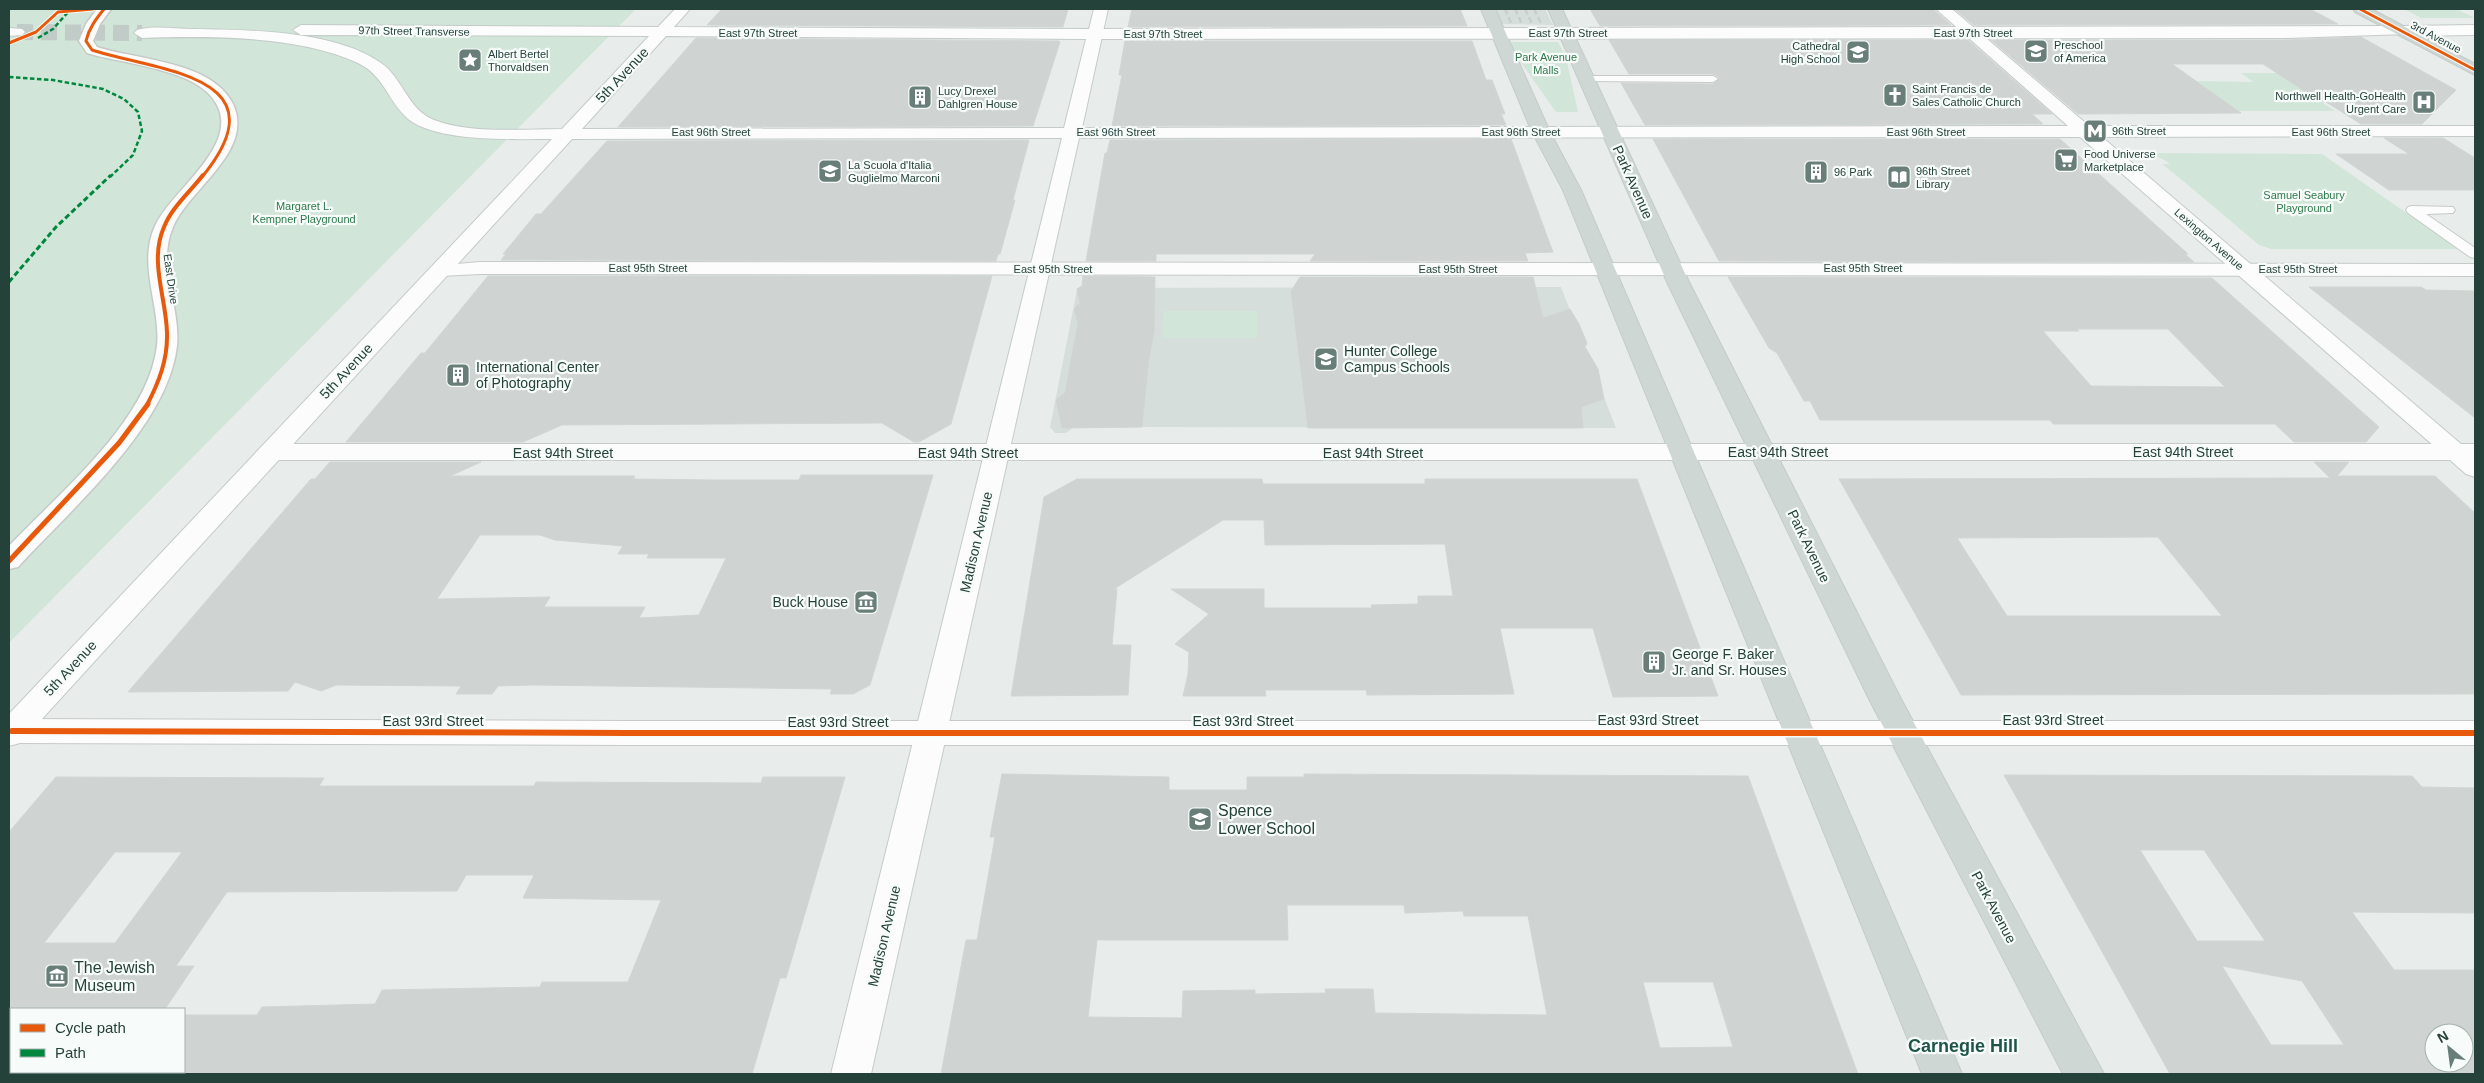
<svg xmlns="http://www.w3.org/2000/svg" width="2484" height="1083" font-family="Helvetica,sans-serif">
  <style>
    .built { fill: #d6dedb }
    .green { fill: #d1e6d8 }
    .building { fill: #cfd4d2; stroke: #d1d6d4; fill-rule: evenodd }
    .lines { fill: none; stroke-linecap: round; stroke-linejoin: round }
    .secondary-tunnel { stroke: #c1cbc8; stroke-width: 16; stroke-dasharray: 16 8; stroke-linecap: butt }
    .service-casing { stroke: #c5cac8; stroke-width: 2 }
    .pedestrian-casing { stroke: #c5cac8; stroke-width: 3 }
    .minor-casing { stroke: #c5cac8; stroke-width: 2 }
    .tertiary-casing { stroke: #c5cac8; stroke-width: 2 }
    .secondary-casing { stroke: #c3cbc8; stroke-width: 2 }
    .primary-casing { stroke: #c3ccc9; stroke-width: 2 }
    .service { fill: #fcfcfc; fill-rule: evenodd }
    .pedestrian { fill: #fcfcfc; fill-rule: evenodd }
    .minor { fill: #fcfcfc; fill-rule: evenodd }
    .tertiary { fill: #fcfcfc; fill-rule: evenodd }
    .secondary { fill: #fcfcfc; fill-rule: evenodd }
    .primary { fill: #cfd7d5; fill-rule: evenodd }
    .rail { stroke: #c9cdcc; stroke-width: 2.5; stroke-dasharray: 6 3; stroke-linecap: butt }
    .quiet-far1 { stroke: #00873e; stroke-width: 2.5; stroke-dasharray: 4.5 2.5; stroke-linecap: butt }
    .quiet { stroke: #00873e; stroke-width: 3; stroke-dasharray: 5.5 3; stroke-linecap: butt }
    .cycleway-far3-casing { stroke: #f7fbf9; stroke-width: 5 }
    .cycleway-far2-casing { stroke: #f7fbf9; stroke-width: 6 }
    .cycleway-far1-casing { stroke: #f7fbf9; stroke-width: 8 }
    .cycleway-casing { stroke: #f7fbf9; stroke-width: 9 }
    .cycleway-far3 { stroke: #e8590c; stroke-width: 3 }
    .cycleway-far2 { stroke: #e8590c; stroke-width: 4 }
    .cycleway-far1 { stroke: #e8590c; stroke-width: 5 }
    .cycleway { stroke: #e8590c; stroke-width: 6 }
    .labels { text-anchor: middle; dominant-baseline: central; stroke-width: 4.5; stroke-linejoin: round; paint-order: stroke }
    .far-street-label { font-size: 11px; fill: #24423a; stroke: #f7fbf9 }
    .far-poi-label { font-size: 11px; fill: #24423a; stroke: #f7fbf9; text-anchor: start }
    .far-park-label { font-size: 11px; fill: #2d7a4b; stroke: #f7fbf9 }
    .street-label { font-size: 14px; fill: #24423a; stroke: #f7fbf9 }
    .poi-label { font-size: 14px; fill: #24423a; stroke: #f7fbf9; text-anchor: start }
    .near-poi-label { font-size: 16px; fill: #24423a; stroke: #f7fbf9; text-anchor: start }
    .near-neighbourhood-label { font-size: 18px; font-weight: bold; fill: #1f5548; stroke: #f7fbf9 }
  </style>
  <rect width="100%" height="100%" fill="#e8edeb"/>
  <path class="built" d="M1494,9H1545L1553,25L1501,24Z
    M1086,285L1094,288L1561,287L1616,428L1142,427L1073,428L1066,433H1055L1050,427L1077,290Z"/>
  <path class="green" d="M9,9H636L9,643Z
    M2404,9H2456L2475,18H2421Z
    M1511,42H1558L1566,57L1578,112H1556L1517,57Z
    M2241,73H2286L2299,87L2335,111H2238L2197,81L2253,82Z
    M2149,153L2322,154L2458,249H2271L2259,245L2176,175L2162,164H2170C2162,157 2156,158 2149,153Z
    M1164,311H1257V338H1162Z"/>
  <path class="building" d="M722,9H1068L1063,27L707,25Z
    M1132,9H1460L1467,26L1128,27Z
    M1590,9H1912L1934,10L1951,25L1600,26Z
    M2054,9H2310L2338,24L1974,25L1956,10Z
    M2361,37L2456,90L2422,124H2361L2326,102H2321L2263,64H2172L2241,113L2078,114L1991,40H2284Z
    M696,38L1059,41L1060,42L1033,126L618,127Z
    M1609,40H1968L2052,114H2032L2043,124L1645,125L1621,83L1713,84L1720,78L1713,74H1629Z
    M1125,41H1472L1486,80H1492L1505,114H1501L1506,125L1112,126L1122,75H1119Z
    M2384,138H2443L2475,158V190H2389L2336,154H2409Z
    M1511,139L1553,252L1525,253L1528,261H1310L1315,254H1156V261H1086L1105,153H1107L1110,140Z
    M1653,139H2060L2188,254H2185L2194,262L1719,261Z
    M1029,140L1013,200H1015L1000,254H998L996,261L501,260L506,254H503L536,214H541L607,141Z
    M488,276H992L951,424L919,442H914L882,423L562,425L523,442H346L421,353H425Z
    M1083,276L1155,277L1154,333L1149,357L1142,427L1062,428L1056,400L1065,393L1078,323L1074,309L1080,303L1077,289L1082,286Z
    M1300,277H1533L1543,318L1570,309L1579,324L1587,343L1585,347L1598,369L1604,399L1581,407L1583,428H1308L1291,291Z
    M1728,277L2212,278L2379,427L2366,442H2294L2275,424H2053L2050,420H1820L1810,401H1804L1777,353L1769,348ZM2077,329H2168L2225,387L2091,386L2043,331H2079Z
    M2309,287H2421L2426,290L2475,291V418Z
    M330,462H481L450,476H635L633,479L714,480H799L801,475H933L870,685L853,694H830L832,689L533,685L498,686L492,694H456L461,686L336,685L321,691L295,682L288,691L128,692L311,479H315ZM480,535H540L555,540L623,546L618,554H649L647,558H726L699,615L639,618L645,607H544L550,597L437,599Z
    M2314,462H2349L2337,476H2435L2475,513V694L1961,695L1839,479L2330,478ZM2158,537L2222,616H2007L1957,538Z
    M1077,479H1262L1263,484H1425V479H1637L1718,696L1613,697L1593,628H1500L1514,694L1367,695L1366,690H1265L1266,696H1183L1188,674L1189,652L1175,644L1209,614L1171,589H1264V608H1372L1371,605L1418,604V596H1453L1445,544L1265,545L1264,520H1223L1114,589H1117L1112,645H1131L1128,695L1011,696L1044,497Z
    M1002,774L1169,777V790H1247V777H1304V774L1748,776L1858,1074H941L966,940H977L995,837H990ZM1287,905H1404L1405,913L1463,911L1464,916H1528L1547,1015L1375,1013L1373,989H1325L1326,993L1255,994V990L1183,991L1182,1018L1088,1017L1097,940H1288ZM1643,982H1713L1733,1047L1660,1048Z
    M2004,775L2412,776L2422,787L2475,788V913L2352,912L2394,970H2475V1074H2170ZM2140,850H2204L2265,941H2197ZM2222,966L2302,981L2344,1045H2271ZM2434,1033H2464V1063H2434Z
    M56,777L324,778L319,786H534L536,782L761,783L763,777H845L786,978H780L752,1074H184V1015H257L262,1007L375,1004L382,990L540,987L542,982H628L661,900L523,898L534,875H466L457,891L227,892L176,966H194L165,1009H9V832ZM115,852H182L115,943H44Z"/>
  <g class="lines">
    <path class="secondary-tunnel" d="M17,32L142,33"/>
    <g class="service-casing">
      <path id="service" d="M1588,76H1713L1718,79L1713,82L1584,81V77Z
        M2412,206L2453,207L2455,210L2453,213L2426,214L2475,248V258L2470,257L2408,213L2406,210L2408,207Z"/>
    </g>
    <g class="pedestrian-casing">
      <path id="pedestrian" d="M97,9H111L100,24L93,41L97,47C137,60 212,61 233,104C255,151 189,189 173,227C156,266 181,306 177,346C168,426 71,509 18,567L9,569V546C59,493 148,421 157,346C161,306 137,265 155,226C171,191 239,147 217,105C199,68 122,64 87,53L79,41L86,24Z"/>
    </g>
    <g class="minor-casing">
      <path id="minor" d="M2403,26L2408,28L2411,31L2408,34L2284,38L1095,39L1087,34L1095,29Z
        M480,262L2475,264V276L480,274L440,276L433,274L430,270L433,266Z
        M270,444H2475V460H270L261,457L257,452L261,447Z
        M12,719L628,721H2475V745H628L12,743L9,742V720Z"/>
    </g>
    <g class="tertiary-casing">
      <path id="tertiary" d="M2475,25V35L2403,36L2395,31L2403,26Z"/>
    </g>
    <g class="secondary-casing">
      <path id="secondary" d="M675,9H690L674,27L1089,29L1094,9H1108L1082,128L2068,126L1936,9H1952L2089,126H2475V136L2102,137L2475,456V477L2466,474L2080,137L1079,138L871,1074H831L1062,138L572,139L20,743L9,746V714L552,139C515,139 431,143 405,116C387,98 383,75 358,63C299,35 207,36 142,38L134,33L137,30C155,25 175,29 193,29C248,30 334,30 381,63C403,78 407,109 434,120C470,134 523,129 562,129L649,36L301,35L293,30L301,25L658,27ZM666,36L1086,39L1064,128L582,129Z
        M9,28L22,29L25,32L22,35L9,36Z"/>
    </g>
    <g class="primary-casing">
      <path id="primary" d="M1481,9H1495L1550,132L1581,190L1962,1074H1922L1563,190L1532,132Z
        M1548,9H1562L1689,282L1901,699L2104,1074H2063L1869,699L1667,282Z
        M2353,9H2371L2475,64V75L2355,12Z"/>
    </g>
    <use href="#service" class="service"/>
    <use href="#pedestrian" class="pedestrian"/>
    <use href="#minor" class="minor"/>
    <use href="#tertiary" class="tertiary"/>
    <use href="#secondary" class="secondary"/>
    <use href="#primary" class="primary"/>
    <path class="rail" d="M1505,9L1512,25
      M1515,9L1522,24
      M1525,9L1532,24
      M1534,9L1542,25"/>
    <path class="quiet-far1" d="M38,38L53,29L69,11
      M9,77L53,80L103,89L124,99L138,112L142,131L133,155L110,177"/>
    <path class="quiet" d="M9,282L56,227L111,175"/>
    <g class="cycleway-far3-casing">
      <path id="cycleway-far3" d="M104,9C96,19 89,28 86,41L92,50C157,71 286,75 202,177
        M2360,9L2475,70
        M9,43L36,32L58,12L93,9"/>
    </g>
    <g class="cycleway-far2-casing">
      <path id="cycleway-far2" d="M147,405C159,382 168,359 167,332C166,297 149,261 164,227C172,207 190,192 203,175"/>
    </g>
    <g class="cycleway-far1-casing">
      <path id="cycleway-far1" d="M9,561L119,443L148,404"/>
    </g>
    <g class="cycleway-casing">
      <path id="cycleway" d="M12,731L628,733H2475"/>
    </g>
    <use href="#cycleway-far3" class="cycleway-far3"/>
    <use href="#cycleway-far2" class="cycleway-far2"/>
    <use href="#cycleway-far1" class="cycleway-far1"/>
    <use href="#cycleway" class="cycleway"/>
  </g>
  <defs>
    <g id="school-square" transform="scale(1.25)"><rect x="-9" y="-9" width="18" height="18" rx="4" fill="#697e78" stroke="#f7fbf9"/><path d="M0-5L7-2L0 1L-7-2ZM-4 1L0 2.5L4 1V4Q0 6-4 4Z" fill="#fff"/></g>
    <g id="sight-square" transform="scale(1.25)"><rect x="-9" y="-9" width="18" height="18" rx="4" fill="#697e78" stroke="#f7fbf9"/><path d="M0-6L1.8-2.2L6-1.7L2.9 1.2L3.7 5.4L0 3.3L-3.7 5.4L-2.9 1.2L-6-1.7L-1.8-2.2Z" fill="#fff"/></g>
    <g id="church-square" transform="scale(1.25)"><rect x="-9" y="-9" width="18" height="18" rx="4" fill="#697e78" stroke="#f7fbf9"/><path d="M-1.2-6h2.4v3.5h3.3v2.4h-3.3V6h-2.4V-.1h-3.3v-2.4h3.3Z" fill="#fff"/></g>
    <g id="building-square" transform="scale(1.25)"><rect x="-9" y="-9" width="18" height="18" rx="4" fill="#697e78" stroke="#f7fbf9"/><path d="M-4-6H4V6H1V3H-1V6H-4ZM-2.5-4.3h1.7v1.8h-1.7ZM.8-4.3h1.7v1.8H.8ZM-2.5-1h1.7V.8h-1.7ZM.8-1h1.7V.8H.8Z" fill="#fff"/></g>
    <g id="hospital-square" transform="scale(1.25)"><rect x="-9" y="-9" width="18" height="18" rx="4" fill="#697e78" stroke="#f7fbf9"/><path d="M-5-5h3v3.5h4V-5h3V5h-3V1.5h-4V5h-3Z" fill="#fff"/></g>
    <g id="metro-square" transform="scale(1.25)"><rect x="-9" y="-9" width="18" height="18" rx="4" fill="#697e78" stroke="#f7fbf9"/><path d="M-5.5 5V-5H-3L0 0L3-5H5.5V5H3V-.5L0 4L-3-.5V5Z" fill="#fff"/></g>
    <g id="supermarket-square" transform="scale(1.25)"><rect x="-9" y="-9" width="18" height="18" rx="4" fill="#697e78" stroke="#f7fbf9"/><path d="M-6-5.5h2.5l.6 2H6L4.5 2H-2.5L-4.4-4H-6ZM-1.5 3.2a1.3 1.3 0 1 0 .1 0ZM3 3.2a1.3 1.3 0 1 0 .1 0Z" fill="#fff"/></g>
    <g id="library-square" transform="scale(1.25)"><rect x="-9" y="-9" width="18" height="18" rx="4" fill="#697e78" stroke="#f7fbf9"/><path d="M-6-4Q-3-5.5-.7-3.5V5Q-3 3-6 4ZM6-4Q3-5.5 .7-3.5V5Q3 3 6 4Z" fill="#fff"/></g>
    <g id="museum-square" transform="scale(1.25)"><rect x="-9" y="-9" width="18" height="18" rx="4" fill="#697e78" stroke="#f7fbf9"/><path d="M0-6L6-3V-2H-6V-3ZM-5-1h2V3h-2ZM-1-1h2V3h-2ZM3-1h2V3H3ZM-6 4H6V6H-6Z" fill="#fff"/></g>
  </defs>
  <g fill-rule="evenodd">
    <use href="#school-square" x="2036" y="51"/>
    <use href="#school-square" x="1858" y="52"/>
    <use href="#sight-square" x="470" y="60"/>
    <use href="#church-square" x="1895" y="95"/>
    <use href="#building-square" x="920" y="97"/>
    <use href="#hospital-square" x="2424" y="102"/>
    <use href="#metro-square" x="2095" y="131"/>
    <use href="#supermarket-square" x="2066" y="160"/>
    <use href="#school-square" x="830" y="171"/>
    <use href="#building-square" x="1816" y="172"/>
    <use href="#library-square" x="1899" y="177"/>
    <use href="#school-square" x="1326" y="359"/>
    <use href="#building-square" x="458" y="375"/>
    <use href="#museum-square" x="866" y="602"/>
    <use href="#building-square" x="1654" y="662"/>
    <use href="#school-square" x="1200" y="819"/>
    <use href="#museum-square" x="57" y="976"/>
  </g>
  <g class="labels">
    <g class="far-street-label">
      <text transform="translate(414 31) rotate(1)">97th Street Transverse</text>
      <text x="758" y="33">East 97th Street</text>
      <text x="1568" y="33">East 97th Street</text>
      <text x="1973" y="33">East 97th Street</text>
      <text x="1163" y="34">East 97th Street</text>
      <text transform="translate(2436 37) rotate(28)">3rd Avenue</text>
      <text x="711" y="132">East 96th Street</text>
      <text x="1116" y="132">East 96th Street</text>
      <text x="1521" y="132">East 96th Street</text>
      <text x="1926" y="132">East 96th Street</text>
      <text x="2331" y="132">East 96th Street</text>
      <text transform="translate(2209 239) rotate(41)">Lexington Avenue</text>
      <text x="648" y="268">East 95th Street</text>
      <text x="1863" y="268">East 95th Street</text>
      <text x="1053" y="269">East 95th Street</text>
      <text x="1458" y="269">East 95th Street</text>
      <text x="2298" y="269">East 95th Street</text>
      <text transform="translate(171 279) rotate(82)">East Drive</text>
    </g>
    <g class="far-poi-label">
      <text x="2054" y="45">Preschool<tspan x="2054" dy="13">of America</tspan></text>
      <text x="1840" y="46" text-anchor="end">Cathedral<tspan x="1840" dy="13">High School</tspan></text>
      <text x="488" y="54">Albert Bertel<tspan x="488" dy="13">Thorvaldsen</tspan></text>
      <text x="1912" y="89">Saint Francis de<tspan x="1912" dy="13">Sales Catholic Church</tspan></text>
      <text x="938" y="91">Lucy Drexel<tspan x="938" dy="13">Dahlgren House</tspan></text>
      <text x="2406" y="96" text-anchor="end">Northwell Health-GoHealth<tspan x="2406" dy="13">Urgent Care</tspan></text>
      <text x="2112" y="131">96th Street</text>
      <text x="2084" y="154">Food Universe<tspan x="2084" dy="13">Marketplace</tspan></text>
      <text x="848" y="165">La Scuola d'Italia<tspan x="848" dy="13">Guglielmo Marconi</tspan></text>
      <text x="1916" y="171">96th Street<tspan x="1916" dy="13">Library</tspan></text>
      <text x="1834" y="172">96 Park</text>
    </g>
    <g class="far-park-label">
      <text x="1546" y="57">Park Avenue<tspan x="1546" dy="13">Malls</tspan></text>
      <text x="2304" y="195">Samuel Seabury<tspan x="2304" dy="13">Playground</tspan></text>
      <text x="304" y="206">Margaret L.<tspan x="304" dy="13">Kempner Playground</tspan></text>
    </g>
    <g class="street-label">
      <text transform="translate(622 75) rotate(-47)">5th Avenue</text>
      <text transform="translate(1633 182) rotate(66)">Park Avenue</text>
      <text transform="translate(346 371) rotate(-47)">5th Avenue</text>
      <text x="1778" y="452">East 94th Street</text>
      <text x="2183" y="452">East 94th Street</text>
      <text x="563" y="453">East 94th Street</text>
      <text x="968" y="453">East 94th Street</text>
      <text x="1373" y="453">East 94th Street</text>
      <text transform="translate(976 542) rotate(-77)">Madison Avenue</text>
      <text transform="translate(1809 546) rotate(64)">Park Avenue</text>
      <text transform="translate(70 668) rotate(-47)">5th Avenue</text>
      <text x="1648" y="720">East 93rd Street</text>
      <text x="2053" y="720">East 93rd Street</text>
      <text x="433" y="721">East 93rd Street</text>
      <text x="1243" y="721">East 93rd Street</text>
      <text x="838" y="722">East 93rd Street</text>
      <text transform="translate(1994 907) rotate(62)">Park Avenue</text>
      <text transform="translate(884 936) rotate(-77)">Madison Avenue</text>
    </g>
    <g class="poi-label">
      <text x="1344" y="351">Hunter College<tspan x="1344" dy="16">Campus Schools</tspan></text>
      <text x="476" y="367">International Center<tspan x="476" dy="16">of Photography</tspan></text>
      <text x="848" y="602" text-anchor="end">Buck House</text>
      <text x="1672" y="654">George F. Baker<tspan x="1672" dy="16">Jr. and Sr. Houses</tspan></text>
    </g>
    <g class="near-poi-label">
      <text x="1218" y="810">Spence<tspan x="1218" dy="18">Lower School</tspan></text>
      <text x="74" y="967">The Jewish<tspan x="74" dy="18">Museum</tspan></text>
    </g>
    <g class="near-neighbourhood-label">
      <text x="1963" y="1046">Carnegie Hill</text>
    </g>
  </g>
  <rect width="2484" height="1083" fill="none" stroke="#24423a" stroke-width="20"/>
  <rect x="10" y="1008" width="175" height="65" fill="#f7fbf9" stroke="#a3b1ad"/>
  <rect x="20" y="1024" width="25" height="8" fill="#e8590c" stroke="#a3b1ad"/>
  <text x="55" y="1033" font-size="15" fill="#24423a">Cycle path</text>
  <rect x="20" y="1049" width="25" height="8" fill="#00873e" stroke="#a3b1ad"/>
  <text x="55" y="1058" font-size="15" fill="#24423a">Path</text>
  <g transform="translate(2449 1048) rotate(331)"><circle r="24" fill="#f7fbf9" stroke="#a3b1ad"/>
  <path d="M0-4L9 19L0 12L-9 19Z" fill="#697e78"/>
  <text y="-8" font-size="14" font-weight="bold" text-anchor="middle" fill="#24423a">N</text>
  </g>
</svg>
